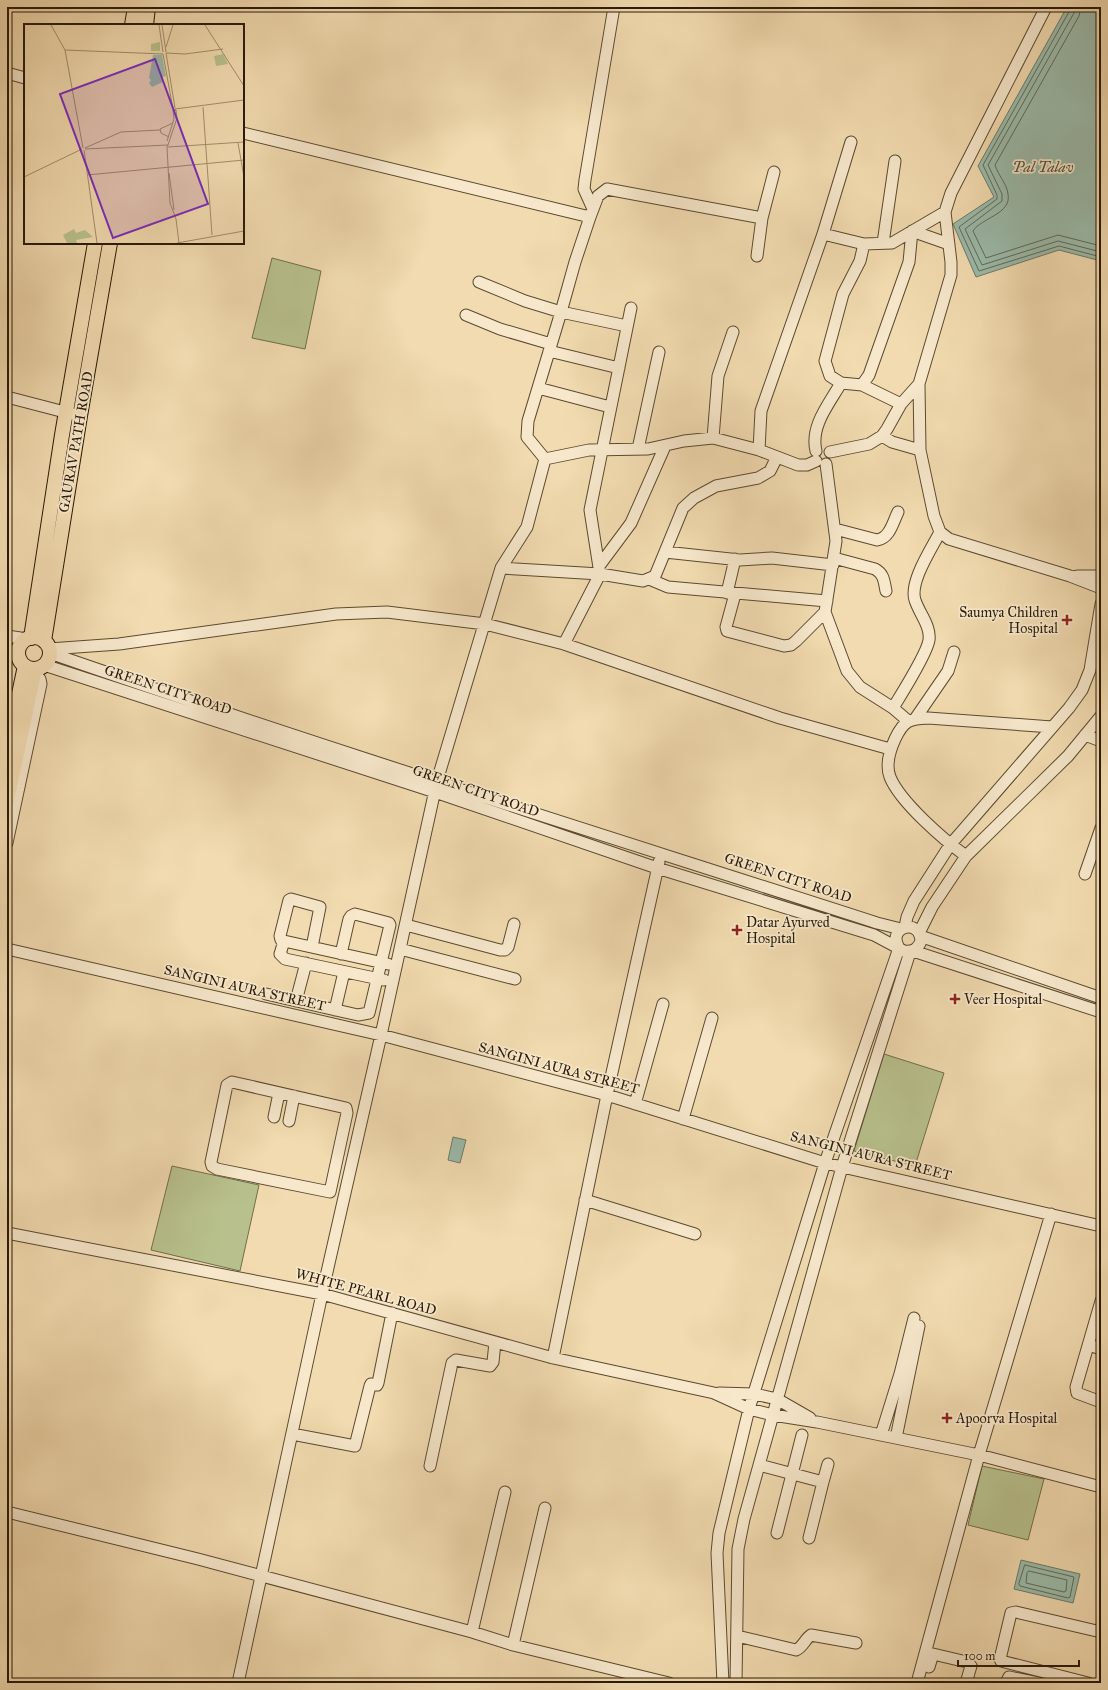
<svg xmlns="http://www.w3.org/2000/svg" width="1108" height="1690" font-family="'IM FELL Great Primer',serif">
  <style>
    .green { fill: #b8c18d; stroke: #706e4a }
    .water { fill: #9bbbab; stroke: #6d7b69 }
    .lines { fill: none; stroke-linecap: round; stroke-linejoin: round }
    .shore { stroke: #626a58; stroke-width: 1 }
    .minor-casing { stroke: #5b4a30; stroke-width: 13 }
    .major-casing { stroke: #291a06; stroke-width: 16 }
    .minor { stroke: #f7e8cc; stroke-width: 11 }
    .major { stroke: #f2dbb0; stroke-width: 14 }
    .poi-dot { fill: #8f2418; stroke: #f7e8cc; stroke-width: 1.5 }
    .labels { text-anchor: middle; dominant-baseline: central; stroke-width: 3.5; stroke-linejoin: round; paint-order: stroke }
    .street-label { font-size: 14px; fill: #291a06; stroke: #f7e8cc }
    .poi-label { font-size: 14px; fill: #291a06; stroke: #f7e8cc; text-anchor: start }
    .water-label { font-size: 15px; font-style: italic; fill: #515240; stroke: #f7e8cc }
    .inset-road { fill: none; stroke: #a28e6c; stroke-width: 1 }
    .view { fill: #7b2cbf; fill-opacity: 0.15; stroke: #7b2cbf; stroke-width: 2 }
    .inset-edge { fill: none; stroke: #291a06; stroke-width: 2 }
  </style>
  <rect width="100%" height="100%" fill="#f2dbb0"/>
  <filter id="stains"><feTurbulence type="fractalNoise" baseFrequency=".005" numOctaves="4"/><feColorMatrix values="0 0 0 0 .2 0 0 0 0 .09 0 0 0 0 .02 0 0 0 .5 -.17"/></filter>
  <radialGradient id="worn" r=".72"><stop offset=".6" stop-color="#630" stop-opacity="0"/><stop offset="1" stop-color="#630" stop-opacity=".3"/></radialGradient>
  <path class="green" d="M272,258L321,271L305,349L252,338Z
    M884,1054L944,1073L915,1166L854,1151Z
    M172,1166L259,1185L240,1271L151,1250Z
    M982,1466L1044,1479L1028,1540L968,1525Z"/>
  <path class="water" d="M1067,7H1101V261L1059,250L976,277L953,224L994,197L978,166Z
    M453,1137L466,1140L460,1163L448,1160Z
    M1021,1560L1080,1574L1073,1603L1014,1589Z"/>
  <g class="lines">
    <path class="shore" d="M1070,7V10L983,165L997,195V199L959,227L979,271L1059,246L1101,257
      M1075,7L1074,13L988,165L1002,194V201L965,229L982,265L1058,241L1101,252
      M1081,7L1079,16L995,165C998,175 1007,184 1008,194C1012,214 981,218 973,231L986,258L1058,235L1101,246
      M1025,1565L1074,1577L1070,1597L1068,1598L1020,1586L1019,1584Z
      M1029,1571L1067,1580L1066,1591L1064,1592L1026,1583L1027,1573Z"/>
    <g class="minor-casing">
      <path id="minor" d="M1046,7L951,193L945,212L951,262V275L919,384L920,450L934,516L940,532L949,539L1070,576L1101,588
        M7,73L25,78
        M243,133L590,217
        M593,209L584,189L585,180L614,7
        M823,234L864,244L892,243L945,212
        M883,243L895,161
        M864,244L860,261L843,294L825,361L830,376L841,383L862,385L869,375L909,262L912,231L949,244
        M757,256L762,218
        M479,282L525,301L561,312L627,326
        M466,315L500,329L551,344
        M549,351L619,368
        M862,385L901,404
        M538,388L610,407
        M7,397L80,416
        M882,436L887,429L901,404L919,384
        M713,438L718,376L733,332
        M638,449L659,352
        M759,450L761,411L823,234L851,142
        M816,451C810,426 829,404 841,383
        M830,452L869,444L882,436L892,442L920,450
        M545,459L589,450L648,449L684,441L713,438L759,450L798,465H807L816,461
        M826,464L836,541L825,612L847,671L860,687L893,708L907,720
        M835,529L877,540C890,538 893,522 898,512
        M665,552L740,560L772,558L833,565
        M834,558L875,569C884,574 884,581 886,591
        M599,566L631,523L665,446
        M501,568L600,574L643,581L655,576L683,508L694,498L716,486L758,478L770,471L777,457
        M1077,576H1101
        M649,579L668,587L827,601
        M727,593L735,559
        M735,594L726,627L727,631L784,646L791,645L796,641L825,612
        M7,636L27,639
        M564,644L600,574L590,510L631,308
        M49,649L119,644L336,614L387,612L485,624L564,644L780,718L890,749
        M7,651L18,653
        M50,653C324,748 601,834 877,923L901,929
        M44,665L435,792L657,868L874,935L904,951C913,952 918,949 921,941C920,918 888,926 898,946
        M893,708C902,693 927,654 929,640C931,626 919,613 915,600C909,582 932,548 940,532
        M915,719L948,671L954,652
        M1085,735L1101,741
        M7,843L41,684L40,679L34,674
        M966,856C944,840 900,802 890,777C885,764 890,750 895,739C904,720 909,719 928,718L1052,727
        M1085,874L1101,828
        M406,925L500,950H505L508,947L514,924
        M905,927L907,917L914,901L950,845L1069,708L1082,690L1090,670L1101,604
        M919,933L932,907L966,856L1068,756L1101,716
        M920,936L1101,998
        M284,941L280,954L285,959L384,980
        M312,947L320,907L291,899L289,900L280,936L281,940L284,941L388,964
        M7,949L381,1035L607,1095L825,1163L1101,1226
        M400,949L515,979
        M913,951L1101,1012
        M266,994L358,1015L369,1013L390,925L389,923L355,914L351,916L349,919L341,954
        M296,1001L306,963
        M335,1010L344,972
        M232,1082L346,1108L347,1113L330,1192L217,1169L212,1166L211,1162L227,1085Z
        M635,1104L663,1004
        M274,1117L279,1093
        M683,1119L712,1018
        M289,1121L294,1096
        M585,1200L695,1234
        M7,1233L322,1294L553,1358L714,1393L749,1409L773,1415L817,1422L979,1455L1101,1487
        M1101,1301L1076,1387L1077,1393L1101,1402
        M1089,1345L1101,1349
        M553,1358L607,1095L659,862
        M719,1393L754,1394L777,1399L810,1418
        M292,1434L355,1446L370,1386L371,1384L377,1385L378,1383L392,1313
        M881,1435L900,1374L914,1318
        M896,1438L919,1326
        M759,1465L823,1482L809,1538
        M430,1466L452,1363L456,1360L490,1366L493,1362L495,1342
        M823,1482L828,1464
        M7,1512L198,1559L472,1632L513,1645L669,1683
        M777,1533L802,1435
        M472,1632L505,1492
        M737,1636L796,1650C803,1647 805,1639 811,1635L856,1643
        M513,1645L545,1508
        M929,1667L933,1654L967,1662L971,1666L966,1683
        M238,1683L322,1294L381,1035L437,781L501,568L527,527L545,459L527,437L528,421L561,312L575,262L590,217L598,196L607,189L762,218L774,172
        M723,1683L717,1553L719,1533L749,1409L825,1163L899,948
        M736,1683L738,1549L744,1519L842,1167L910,952
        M917,1683L979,1455L1051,1214
        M1006,1683L1009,1677L1038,1683
        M1088,1683L1001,1661L1000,1659L1011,1613L1016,1612L1101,1632"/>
    </g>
    <g class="major-casing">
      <path id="major" d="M132,25L135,7
        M146,25L148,7
        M18 653a16 16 0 1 1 32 0a16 16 0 1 1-32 0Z
        M31,638L62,435L95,243
        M44,641L80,416L110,243
        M7,750L25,666
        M7,800L35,669"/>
    </g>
    <use href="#minor" class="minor"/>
    <use href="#major" class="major"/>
  </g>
  <g class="poi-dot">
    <path d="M1065 614h4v4h4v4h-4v4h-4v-4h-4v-4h4z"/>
    <path d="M735 924h4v4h4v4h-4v4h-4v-4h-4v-4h4z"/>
    <path d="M953 993h4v4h4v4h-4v4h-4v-4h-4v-4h4z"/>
    <path d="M945 1412h4v4h4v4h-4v4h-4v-4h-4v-4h4z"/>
  </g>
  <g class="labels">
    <g class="street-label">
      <text transform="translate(76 442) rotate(-80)">GAURAV PATH ROAD</text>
      <text transform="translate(168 690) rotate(18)">GREEN CITY ROAD</text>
      <text transform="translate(476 791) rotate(19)">GREEN CITY ROAD</text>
      <text transform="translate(788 878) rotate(18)">GREEN CITY ROAD</text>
      <text transform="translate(245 988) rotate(13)">SANGINI AURA STREET</text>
      <text transform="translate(559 1068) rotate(15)">SANGINI AURA STREET</text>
      <text transform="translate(871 1156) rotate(14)">SANGINI AURA STREET</text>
      <text transform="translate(366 1292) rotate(15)">WHITE PEARL ROAD</text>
    </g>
    <g class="poi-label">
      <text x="1058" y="612" text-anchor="end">Saumya Children<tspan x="1058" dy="16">Hospital</tspan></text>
      <text x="746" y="922">Datar Ayurved<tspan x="746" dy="16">Hospital</tspan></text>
      <text x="964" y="999">Veer Hospital</text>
      <text x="956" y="1418">Apoorva Hospital</text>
    </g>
    <g class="water-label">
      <text x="1043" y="167">Pal Talav</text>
    </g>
  </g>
  <g transform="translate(24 24)">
    <rect width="220" height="220" fill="#f2dbb0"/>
    <path d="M136,18V27H127V20ZM199,30L204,40L192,42L190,32ZM50,205L52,209L61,206L69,213L52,216L53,219H43L39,211Z" fill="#b8c18d"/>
    <path d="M129,31H138L142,52L139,53V58L128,63L125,59L127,56L125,54Z" fill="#9bbbab"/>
    <path class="inset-road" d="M27,1L41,26L59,124M135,1L139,28M138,1L142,28M181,1L220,62M142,23L149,1M41,26L139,30L149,85L152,86L150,87L149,85M142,29L161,30L199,25M142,29L151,84M179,83L188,211M151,85L220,76M145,113L137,109L136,105L149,99M143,117L150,95L149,86M214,119L220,153M144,121L153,94L152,86M143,123L146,179L152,195L155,219M144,123L220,118M61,124L97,108L136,106M61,125L144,121L143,123M60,126L73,219M145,149L150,186M63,151L220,136M0,153L58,125M153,219L220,207"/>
    <path class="view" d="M131,35L184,180L89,214L36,70Z"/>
    <rect width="220" height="220" class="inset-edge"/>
  </g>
  <rect width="1108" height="1690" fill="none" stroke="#f2dbb0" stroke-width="24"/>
  <rect x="8" y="8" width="1092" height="1674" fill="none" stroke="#291a06" stroke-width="2"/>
  <rect x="12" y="12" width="1084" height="1666" fill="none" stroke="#291a06"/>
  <path d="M958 1660v6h121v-6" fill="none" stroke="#291a06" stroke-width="2"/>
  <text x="964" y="1660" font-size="12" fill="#291a06" stroke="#f7e8cc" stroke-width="3" paint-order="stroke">100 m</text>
  <rect width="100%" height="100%" filter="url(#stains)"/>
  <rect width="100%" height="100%" fill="url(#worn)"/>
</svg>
